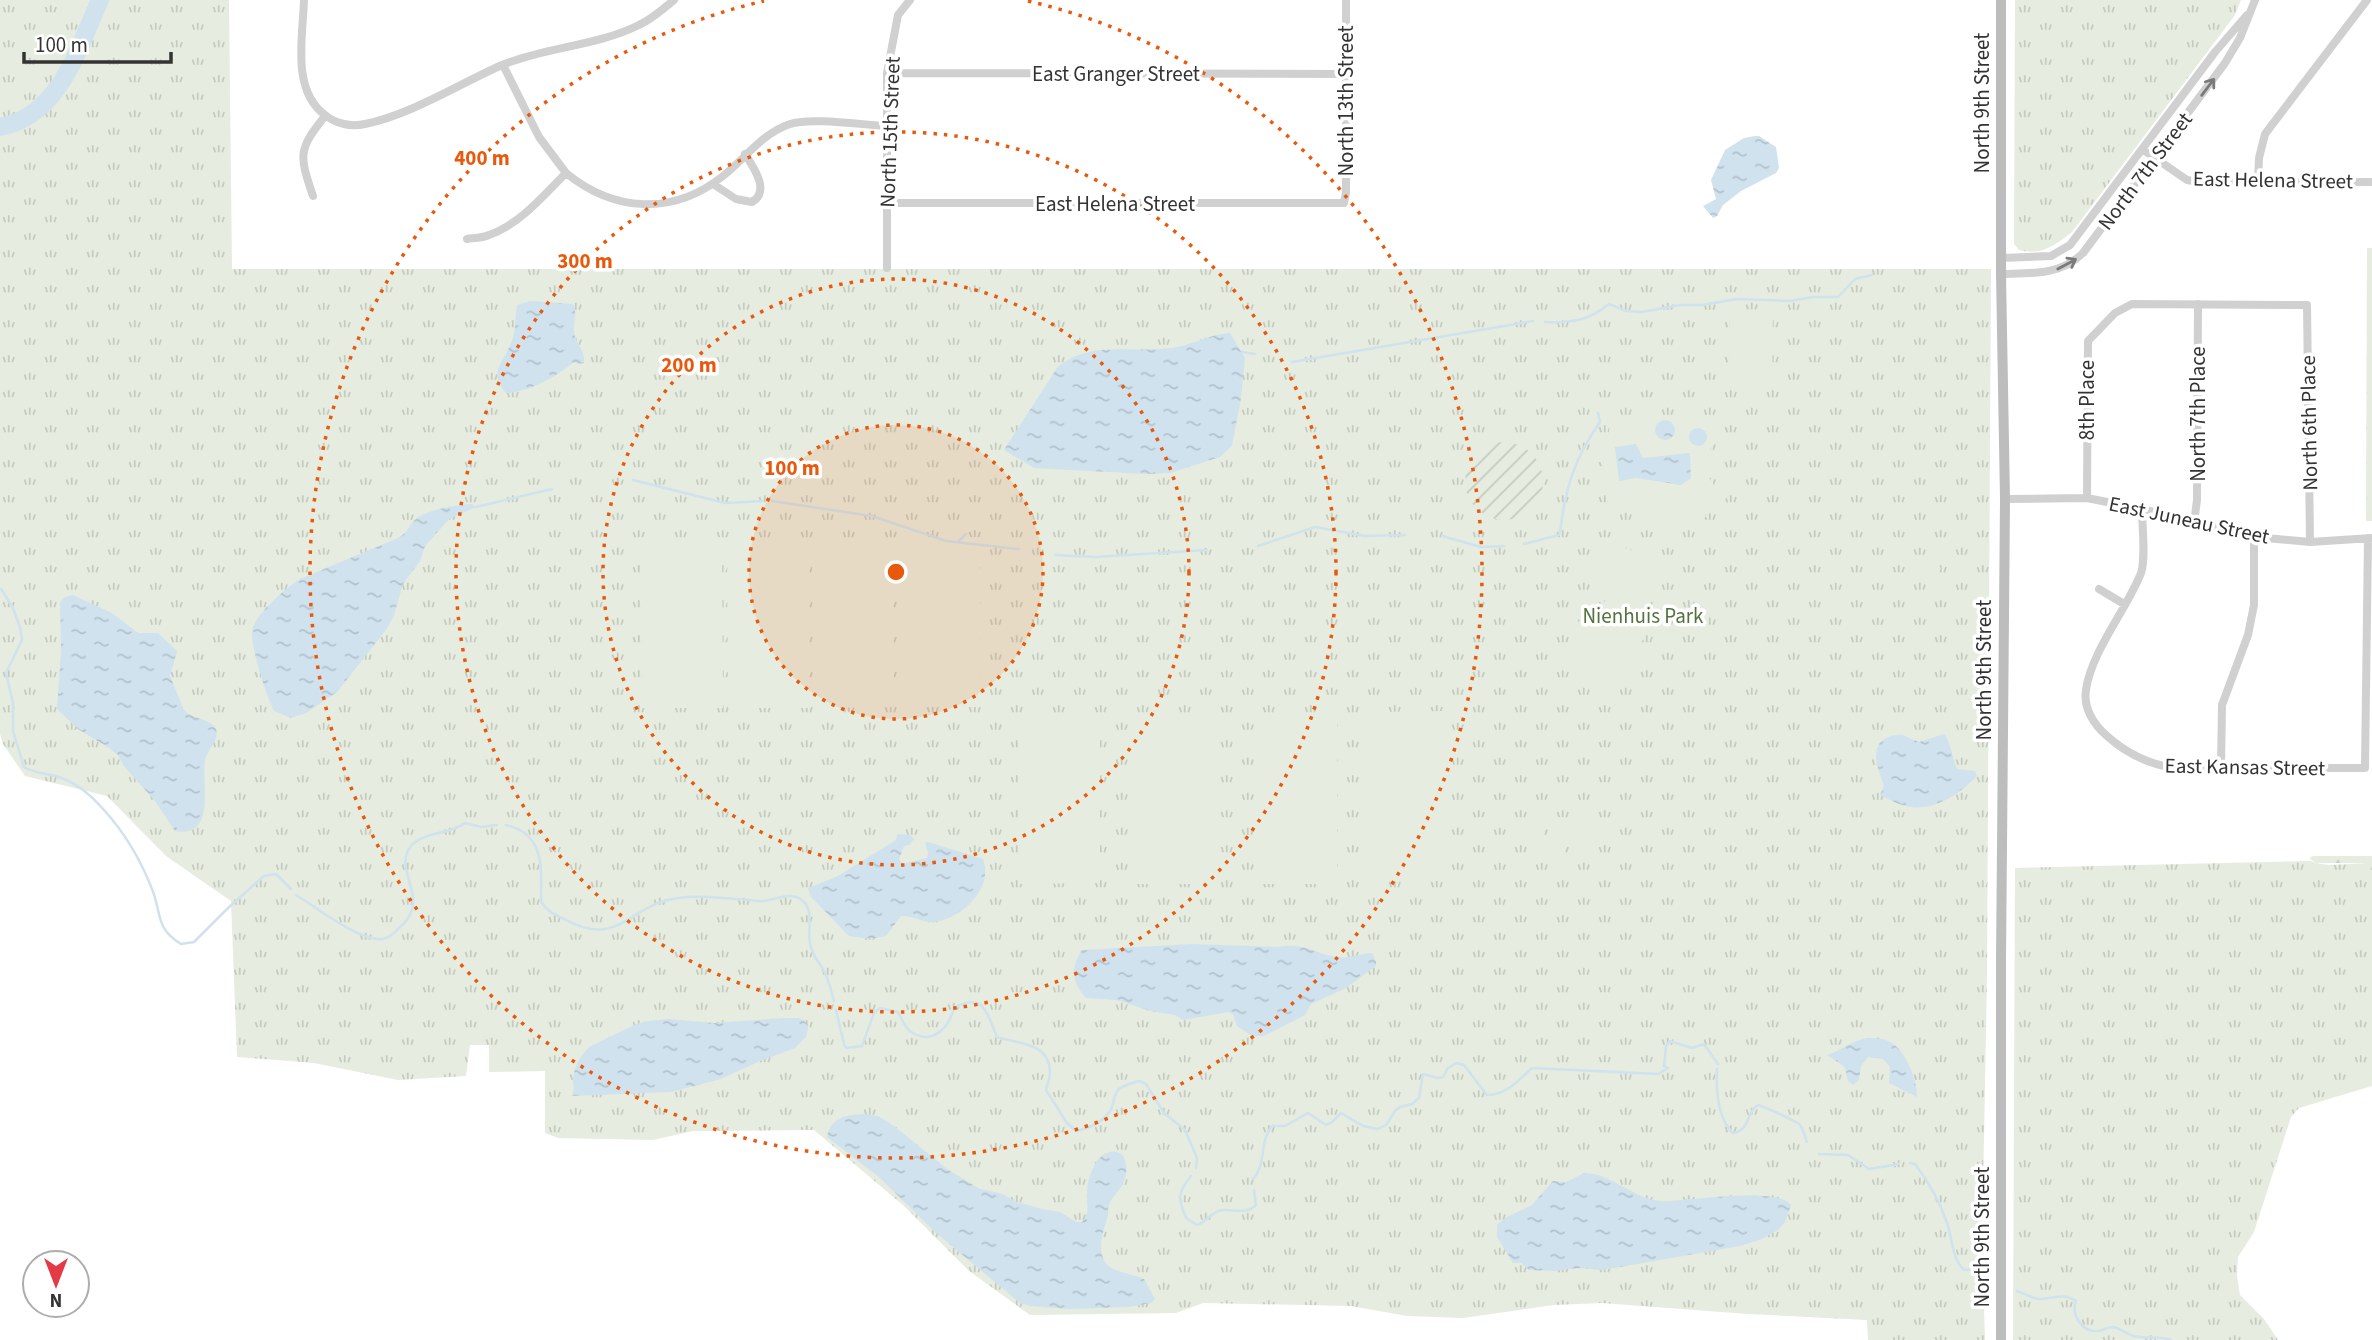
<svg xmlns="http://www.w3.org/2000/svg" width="2372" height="1340" font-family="'Source Sans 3',sans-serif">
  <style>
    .grass { fill: url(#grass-tufts) }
    .forest { fill: url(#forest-firs) }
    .garden { fill: url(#garden-furrows) }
    .pitch { fill: #e6ecdf }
    .water { fill: url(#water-ripples) }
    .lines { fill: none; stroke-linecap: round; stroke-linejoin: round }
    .stream { stroke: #cfe2ee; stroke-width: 2.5 }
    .river { stroke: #cfe2ee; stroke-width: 18 }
    .minor { stroke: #d0d0d0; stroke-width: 8 }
    .secondary { stroke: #bdbdbd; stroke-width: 10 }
    .oneway { stroke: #7a7a7a }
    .ring { fill: none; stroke: #e8590c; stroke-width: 3.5; stroke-dasharray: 3.5 7 }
    .labels { text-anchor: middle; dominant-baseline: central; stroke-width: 7; stroke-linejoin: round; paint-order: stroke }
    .street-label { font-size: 21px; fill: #333; stroke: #fff }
    .park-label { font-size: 21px; fill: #56703f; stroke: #fff }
    .centre { fill: #e8590c; stroke: #fff; stroke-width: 3.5 }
    .ring-label { font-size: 21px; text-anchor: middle; font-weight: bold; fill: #e8590c; stroke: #fff; stroke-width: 7; stroke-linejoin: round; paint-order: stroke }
  </style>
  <defs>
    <pattern id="grass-tufts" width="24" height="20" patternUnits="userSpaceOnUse" patternTransform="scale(1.75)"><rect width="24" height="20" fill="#e6ecdf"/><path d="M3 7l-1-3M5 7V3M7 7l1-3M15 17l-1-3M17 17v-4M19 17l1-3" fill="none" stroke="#c6cbc0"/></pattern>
    <pattern id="forest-firs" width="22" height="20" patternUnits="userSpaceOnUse" patternTransform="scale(1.75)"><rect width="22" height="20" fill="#e6ecdf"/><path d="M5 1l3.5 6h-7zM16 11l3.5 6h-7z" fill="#c6cbc0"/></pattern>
    <pattern id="garden-furrows" width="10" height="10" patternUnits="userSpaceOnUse" patternTransform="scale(1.75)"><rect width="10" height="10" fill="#e6ecdf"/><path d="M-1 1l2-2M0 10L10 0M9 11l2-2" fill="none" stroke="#c6cbc0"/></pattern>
    <pattern id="water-ripples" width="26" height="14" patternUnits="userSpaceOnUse" patternTransform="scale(1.75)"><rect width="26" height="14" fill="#cfe2ee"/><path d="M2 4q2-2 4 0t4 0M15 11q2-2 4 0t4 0" fill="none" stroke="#b2c2cd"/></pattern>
  </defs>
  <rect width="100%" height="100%" fill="#fff"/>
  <path class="grass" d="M0,0H229L232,269H1991L1987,976L1982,1245L1985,1340H1868L1867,1320L1748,1314L1602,1303L1554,1305L1463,1318L1407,1316L1351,1306L1203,1303L1176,1313L1030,1315L969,1271L904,1206L814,1130L693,1131L653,1140L558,1138L545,1133V1071L489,1072V1045H470L466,1076L398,1080L314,1063L237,1057L231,901L166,856L107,796L25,776L3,744L0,734Z
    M2015,0H2241L2235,15L2072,232C2055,245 2042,256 2019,250L2014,244Z
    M2367,248H2372V521H2366Z
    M2311,861C2328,869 2349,862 2367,864L2372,872V1086L2299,1108L2291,1117L2254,1232L2238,1257L2237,1276L2240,1295L2264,1319L2278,1340H2013L2015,868Z"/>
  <path class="forest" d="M2313,856H2372V872L2367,865L2362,863H2316L2309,858Z"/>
  <path class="garden" d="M1465 481a39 39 0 1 1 78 0a39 39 0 1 1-78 0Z"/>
  <path class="pitch" d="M1730,309L1773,310L1772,389L1729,388Z
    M1655,416C1672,415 1703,418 1712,433C1712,467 1693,469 1727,497L1714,513L1705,514L1706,517L1660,522L1656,521L1655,513L1659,512L1658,508L1612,514L1605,494L1593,493L1591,479L1587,477L1590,468L1602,466C1607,457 1602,450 1605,441C1608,434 1610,433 1609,424C1615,420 1644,419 1655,416Z
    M980,537L981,707H900L899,538Z
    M808,538L809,708H728L727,539Z
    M812,538H893L894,707L813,708Z
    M641,539H722L723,708H642Z
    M1619,546L1665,562L1648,610H1652L1628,686L1600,678L1566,664L1565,660L1579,621L1583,618L1599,616L1608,592L1602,586L1594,567L1598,565L1604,551Z
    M1914,557L1941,568L1936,578L1910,567Z
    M1447,711L1448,881H1367L1366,712Z
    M1019,714H1100V883L1019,884Z
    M1213,714L1214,884H1133L1132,715Z
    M1337,714V884H1256L1255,715Z
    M1527,816L1544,817L1543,852H1527Z
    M1549,817H1565L1564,853L1548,852Z
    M1572,817H1595L1594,854L1572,853Z"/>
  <path class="water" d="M1755,136H1759L1776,147L1779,168L1776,173L1741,191L1723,205L1717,216L1713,218L1703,206L1716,199L1711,180L1725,150L1744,138Z
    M531,301L573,304C578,313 573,321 574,332C576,346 585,348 584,363L578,364L574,362C556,377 529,392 506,393C486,371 507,359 513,338C516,327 515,316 517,305Z
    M1230,333L1245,358L1241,398L1232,446L1220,457L1170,473L1146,474L1034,468L1004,450L1057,368C1090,338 1137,355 1178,347C1196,343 1212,334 1230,333Z
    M1655 430a10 10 0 1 1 20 0a10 10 0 1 1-20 0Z
    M1689 437a9 9 0 1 1 18 0a9 9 0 1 1-18 0Z
    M1636,444L1643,458L1690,453L1691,478L1681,485L1636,478L1619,481L1615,447Z
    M472,504L476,507L449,519L425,546L420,561L403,584L394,615L386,630L337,692L306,713L291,718L274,711C267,698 250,645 252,631C254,615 287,587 300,579L398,538C407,534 409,524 417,518C431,509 455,505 472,504Z
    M73,595L112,613L138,633H158L177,651L170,676L184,710C191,719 212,719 216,729C220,740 207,750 205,760C201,785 217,838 175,831L155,801L123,765L118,755L109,748L78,729L57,709L61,651L60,602L65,597Z
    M1944,734C1951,742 1952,758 1957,769L1975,771L1977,776C1960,794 1932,813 1906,806C1897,804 1888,799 1880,795L1884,786C1879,771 1868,748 1886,738C1891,735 1897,734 1903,735C1908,737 1913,740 1919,742Z
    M897,834L910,835L914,839L909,845L904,846L899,859L902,864L927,858L928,852L925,843L928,842L983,859C994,888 962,919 934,922C923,923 913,915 901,916L886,936L871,939L849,936L811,897L808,888L838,876L896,840Z
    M1192,944L1276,947C1307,942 1312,954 1338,957C1349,959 1360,953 1372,953L1376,962V966L1346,988L1311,1004L1305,1015L1264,1036H1252L1237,1026L1233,1014L1228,1012L1183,1020L1175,1015L1150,1011L1117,1000L1086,998C1072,982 1070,969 1082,950Z
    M785,1018H799L805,1021L808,1028L806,1037L795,1048L760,1061L721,1079L671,1092L572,1096C575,1089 573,1086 573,1079C574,1066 581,1056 589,1047L636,1024L648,1021L668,1019L714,1023Z
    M1867,1038C1874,1038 1883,1038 1890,1042C1906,1050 1917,1080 1917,1097L1889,1083L1890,1067L1883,1059L1868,1057L1861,1066L1859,1080L1853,1085L1848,1081L1845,1067L1827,1055C1842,1050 1851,1041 1867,1038Z
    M863,1114L878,1116L894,1126L947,1169L980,1189L1003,1194L1014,1201L1042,1209L1060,1212L1076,1222H1082C1091,1212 1086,1204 1087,1192C1087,1182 1091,1170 1097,1161C1099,1158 1105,1153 1110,1152C1128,1148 1129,1172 1123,1183C1120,1191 1111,1197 1109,1205C1107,1210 1109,1211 1108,1216C1104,1229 1098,1244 1103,1258C1108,1273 1132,1273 1144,1279L1155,1299L1151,1303L1129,1307L1068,1309L1030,1306L1020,1303L935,1232L879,1177L827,1137C831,1117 846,1115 863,1114Z
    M1584,1173C1613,1173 1634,1201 1664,1201C1688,1201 1778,1186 1791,1205L1785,1222L1778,1230L1762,1239L1740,1246L1603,1270L1579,1268L1554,1271L1529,1270L1521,1263H1513L1497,1237V1225L1505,1218L1532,1205L1553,1181L1566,1182Z"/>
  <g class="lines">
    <path class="stream" d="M1545,322C1572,323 1588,321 1609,304L1626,311L1642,312L1679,305H1703L1737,299L1790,301L1813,297H1838L1855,279L1872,275
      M1242,352L1255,354
      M1292,362L1533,321
      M633,480L725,503L763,501
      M772,501L872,516L946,541L1019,549
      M476,507L552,489
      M1442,536L1481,547L1504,546
      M959,541L966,534
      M1524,544L1559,535C1562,524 1562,513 1565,502C1571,471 1582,448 1600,422L1598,413
      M1258,546L1315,527L1365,536L1405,535
      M1055,555L1095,557L1207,550
      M1,589L12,606L20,627L22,640L6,673L13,703V731L24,767C34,773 44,773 55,776C75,781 91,795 104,810C124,832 141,861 152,889C162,914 155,928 181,944L194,942L228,908L264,876L276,874L291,889
      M506,825C546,834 541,869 541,901C546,911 556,915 566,920C620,949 630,903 679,898C697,895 718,898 737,899C746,899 755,902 764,901C778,899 793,890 804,902C814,912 807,931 810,943C812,956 818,960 824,971C829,979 831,992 834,1001
      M296,895C316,907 360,942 383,939C390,938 395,932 400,927C409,919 414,911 413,898C412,883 398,861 411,846C424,831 450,835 465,823L481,827L497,825
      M836,1010L844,1044L846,1048L862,1046L874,1013L880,1008L898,1012C901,1018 905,1028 911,1032C933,1046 949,1027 954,1008C985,990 988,1017 997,1037C1018,1044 1050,1042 1050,1073C1050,1079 1047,1084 1046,1090L1067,1123L1076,1131C1088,1129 1103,1122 1110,1111C1114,1105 1113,1096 1118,1090C1123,1085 1132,1083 1139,1081L1146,1084L1164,1113L1185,1130L1197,1158L1196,1168
      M1717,1069C1716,1090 1717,1118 1733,1133C1751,1130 1745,1113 1758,1105C1763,1106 1798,1122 1800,1125C1803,1129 1805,1137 1807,1142
      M1819,1154L1848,1155L1869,1169L1899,1164
      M1910,1163L1915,1164C1928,1181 1940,1202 1947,1223C1953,1240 1951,1257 1964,1270L1976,1269
      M1191,1176C1177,1193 1178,1199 1186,1218L1197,1225C1206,1222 1213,1211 1222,1210C1235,1209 1246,1215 1256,1205L1254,1190
      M1253,1179C1267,1164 1259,1141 1272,1126H1285L1308,1113L1326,1125L1332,1122L1341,1113L1363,1126L1378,1129L1386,1125L1395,1111L1400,1107L1412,1104L1419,1098L1423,1074L1438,1078L1443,1077L1448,1068L1456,1063L1464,1065L1487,1095C1505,1096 1520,1079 1532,1068L1658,1074L1668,1068L1664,1066L1666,1046L1670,1041L1692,1048L1704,1044L1718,1064
      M2017,1291C2024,1293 2033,1299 2040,1299C2054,1299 2063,1292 2076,1301C2071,1314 2081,1332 2097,1331C2102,1331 2108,1327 2113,1327C2120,1328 2127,1334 2133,1336C2146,1339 2159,1336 2171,1340"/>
    <path class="river" d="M0,127C60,116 78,48 100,0"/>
    <path class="minor" d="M304,0C303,36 291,90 325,115C336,124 351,127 365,124C410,115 459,84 502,65C546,47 597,46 639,25C652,19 663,9 674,0
      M503,65L539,137L566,173
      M887,73L1346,74
      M2142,149L2187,180L2206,183L2372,182
      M2258,182L2259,158L2265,134L2367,0
      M713,184L736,199L752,202C771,191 753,167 745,154
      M313,196C299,155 298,150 325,116
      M887,203H1344L1346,193V0
      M467,239C474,238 482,238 489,235C519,225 544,195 566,173C614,212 673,216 723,176C746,158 761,134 790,124C811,117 863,125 887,126
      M2001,258L2051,256L2070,245L2215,52L2247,15
      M887,268V73L898,15L910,0
      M2001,274C2031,273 2060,276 2083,253L2225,63L2240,38L2255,0
      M2087,498L2088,341L2115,313L2132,304L2307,305L2310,542
      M2005,499L2087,498L2142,509L2254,537L2310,542L2372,538
      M2142,509C2142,525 2146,558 2141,573C2127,609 2091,652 2086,690C2083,708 2094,725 2107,736C2127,754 2148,764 2174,768H2365L2368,538
      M2194,523L2197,500L2198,304
      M2099,589L2124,604
      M2221,767L2222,705L2248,635L2254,605V537"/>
    <path class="secondary" d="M2001,1340V961L2005,499L2001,274V0"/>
  </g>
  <defs><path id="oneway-shaft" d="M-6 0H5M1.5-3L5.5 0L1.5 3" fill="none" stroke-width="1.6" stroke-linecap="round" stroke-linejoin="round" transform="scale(1.75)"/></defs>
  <g class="oneway">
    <use href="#oneway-shaft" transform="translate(2208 87) rotate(-53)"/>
    <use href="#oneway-shaft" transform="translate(2067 264) rotate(-28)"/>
  </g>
  <circle cx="896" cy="572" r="147" fill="#e8590c" fill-opacity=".12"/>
  <g class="ring">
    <circle cx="896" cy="572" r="147"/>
    <circle cx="896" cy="572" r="293"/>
    <circle cx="896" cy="572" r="440"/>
    <path d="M1028 1A586 586 0 1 1 764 1"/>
  </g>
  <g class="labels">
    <g class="street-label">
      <text x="1116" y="74">East Granger Street</text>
      <text transform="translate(1346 101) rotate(-90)">North 13th Street</text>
      <text transform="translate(1982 103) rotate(-90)">North 9th Street</text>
      <text transform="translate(890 132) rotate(-88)">North 15th Street</text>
      <text transform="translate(2145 171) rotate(-53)">North 7th Street</text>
      <text transform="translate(2273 180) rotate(1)">East Helena Street</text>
      <text x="1115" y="204">East Helena Street</text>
      <text transform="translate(2087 400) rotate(-90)">8th Place</text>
      <text transform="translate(2198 414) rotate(-90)">North 7th Place</text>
      <text transform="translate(2309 423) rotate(-91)">North 6th Place</text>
      <text transform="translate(2189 520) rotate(12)">East Juneau Street</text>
      <text transform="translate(1984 670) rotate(-90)">North 9th Street</text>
      <text transform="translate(2245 767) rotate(1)">East Kansas Street</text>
      <text transform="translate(1982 1237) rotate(-90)">North 9th Street</text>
    </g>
    <g class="park-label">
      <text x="1643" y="616">Nienhuis Park</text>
    </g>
  </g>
  <circle cx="896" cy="572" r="10" class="centre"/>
  <g class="ring-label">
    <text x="482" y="165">400 m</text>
    <text x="585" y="268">300 m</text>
    <text x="689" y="372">200 m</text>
    <text x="792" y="475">100 m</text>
  </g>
  <g transform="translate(56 1284) rotate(180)"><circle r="33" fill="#ffffff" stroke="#adadad" stroke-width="2"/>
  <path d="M0-5L12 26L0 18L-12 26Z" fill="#e63946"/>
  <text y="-10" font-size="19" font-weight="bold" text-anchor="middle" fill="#333333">N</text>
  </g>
  <path d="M24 52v10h147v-10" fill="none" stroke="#333333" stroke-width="3.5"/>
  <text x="35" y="52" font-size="21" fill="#333333" stroke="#ffffff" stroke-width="5" paint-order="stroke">100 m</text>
</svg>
